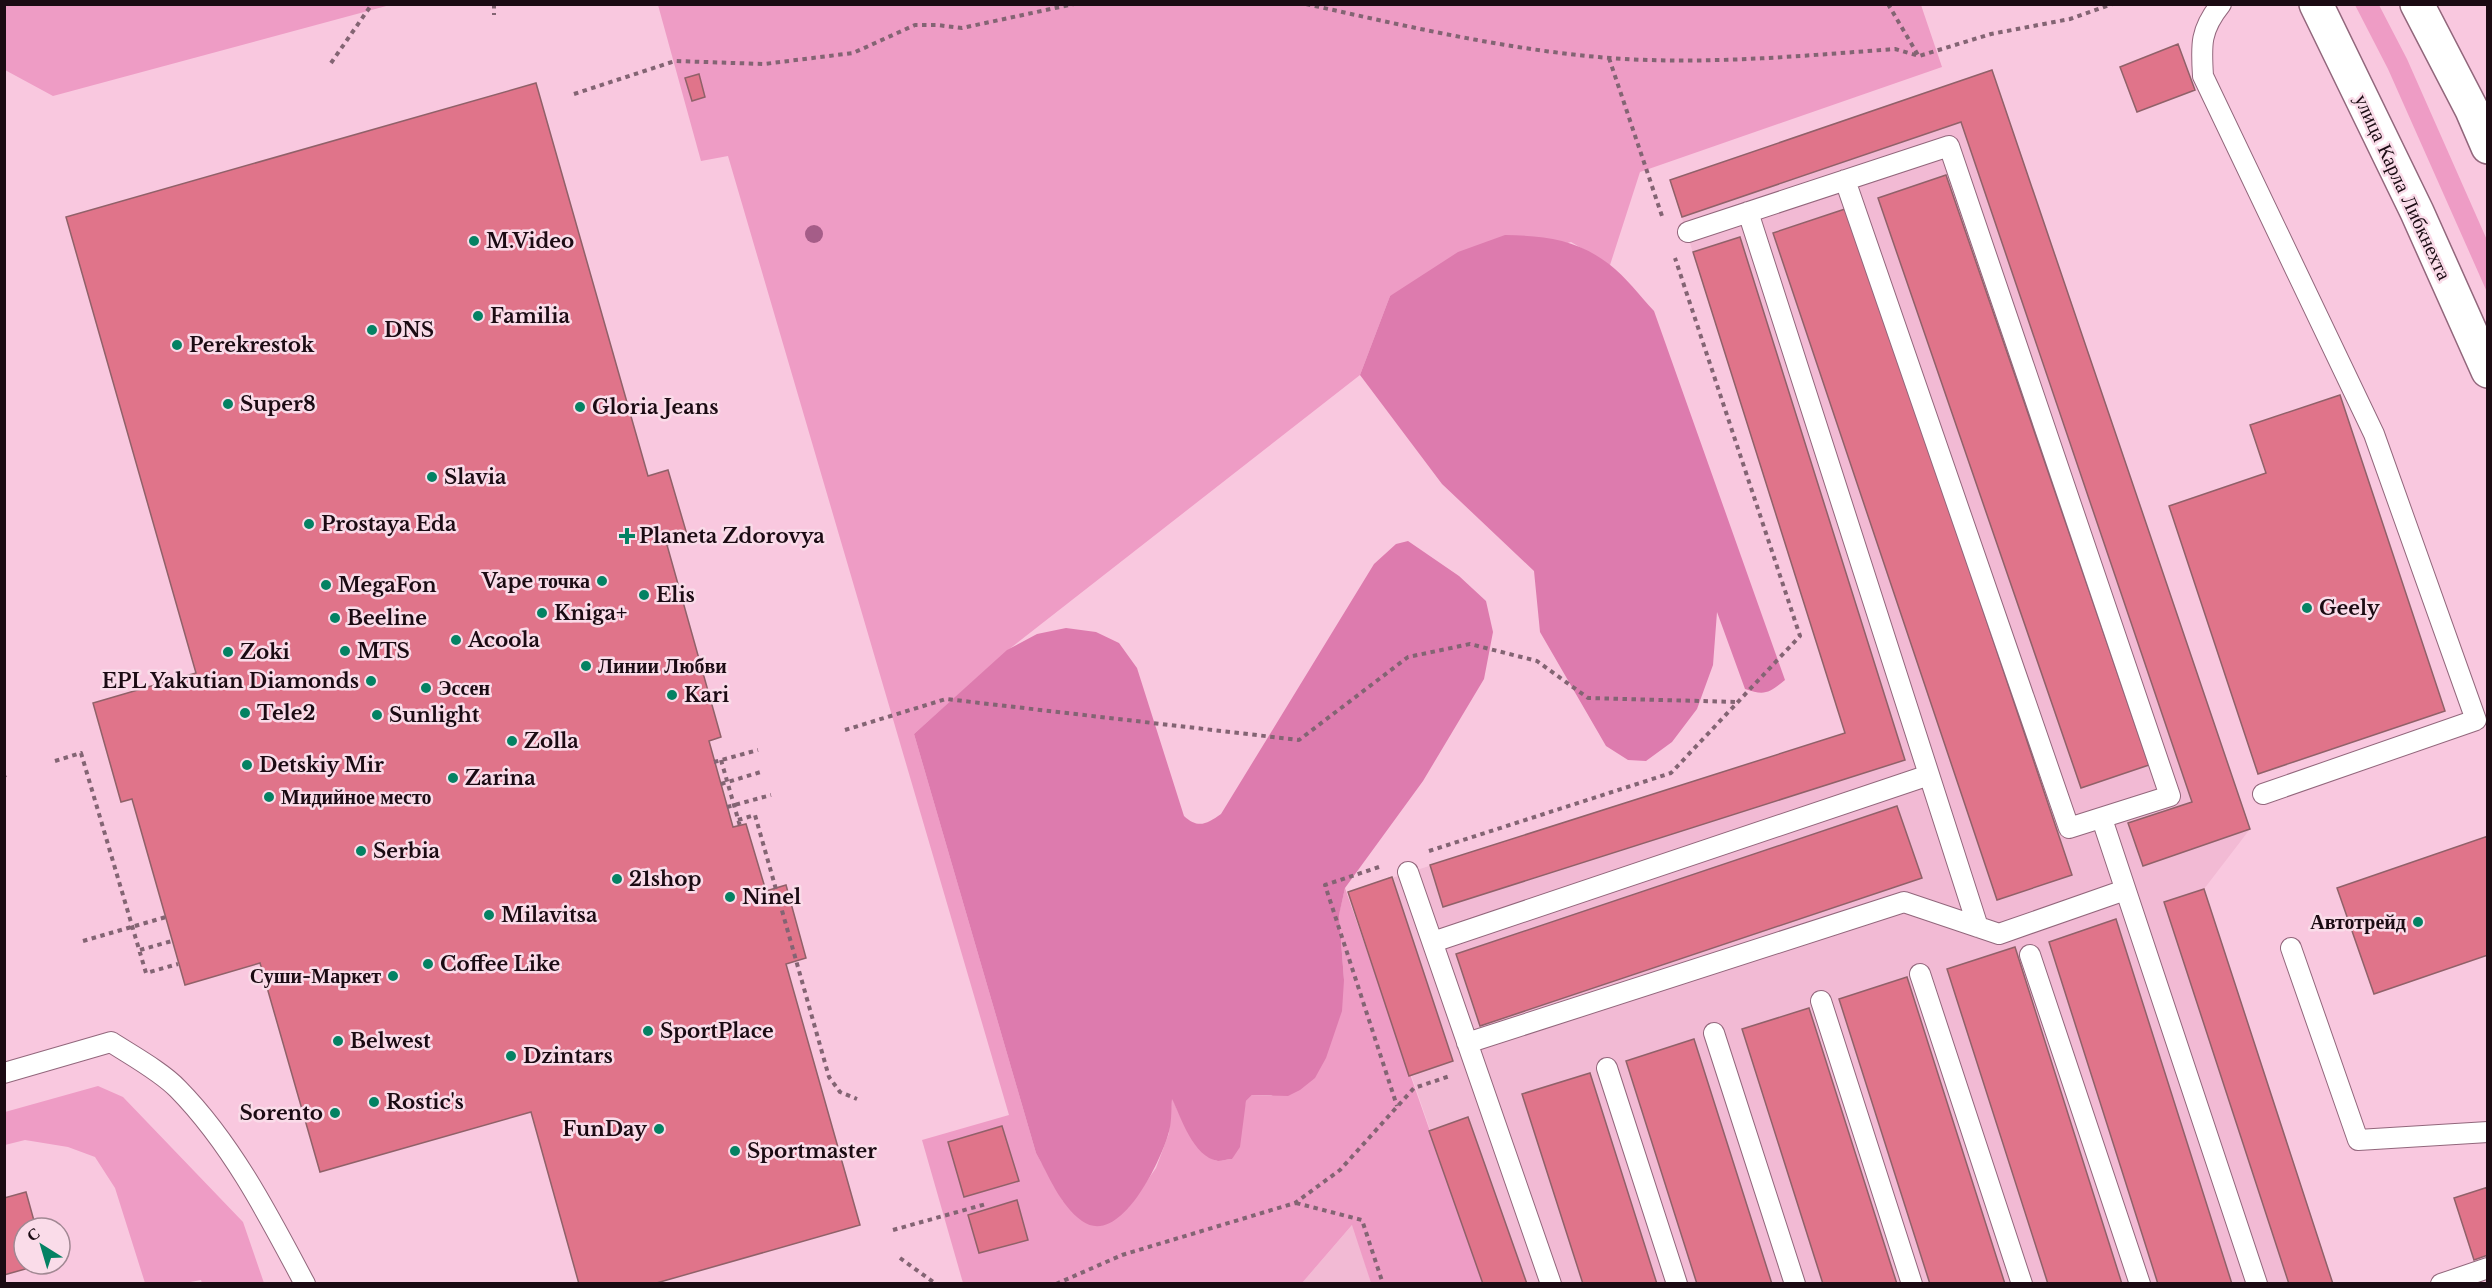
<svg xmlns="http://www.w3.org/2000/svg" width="2492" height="1288" font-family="'Libre Baskerville',serif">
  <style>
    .built { fill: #f2bad4 }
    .green { fill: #ee9cc5 }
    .forest { fill: #dd7bae }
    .building { fill: #e0748a; stroke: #906169; stroke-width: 1.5 }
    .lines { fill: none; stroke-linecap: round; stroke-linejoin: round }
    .lane-casing { stroke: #92677c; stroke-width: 22 }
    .secondary-casing { stroke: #92677c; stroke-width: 36 }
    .path { stroke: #836473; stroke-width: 4; stroke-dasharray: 4.5 4.5; stroke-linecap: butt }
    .lane { stroke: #fff; stroke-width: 20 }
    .secondary { stroke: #fff; stroke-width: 33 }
    .tree { fill: #a55d88 }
    .poi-dot { fill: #048263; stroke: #fadce9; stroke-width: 2 }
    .labels { text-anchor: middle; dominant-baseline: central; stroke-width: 5; stroke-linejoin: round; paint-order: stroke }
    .street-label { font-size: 20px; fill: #1b0b13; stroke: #fadce9 }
    .poi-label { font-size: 20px; font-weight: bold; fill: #1b0b13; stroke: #fadce9; text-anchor: start }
  </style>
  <rect width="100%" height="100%" fill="#f9c8df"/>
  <path class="built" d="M1992,70L2250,829L2204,889L2333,1283H1483L1348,892L1845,733L1670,180Z
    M1353,1224L1371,1283H1302Z"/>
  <path class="green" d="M5,4H390V5L53,96L5,70Z
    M658,5H1921L1942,67L1640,172L1610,265L1571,242L1390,296L1360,375L1008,650L914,734L1036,1153L1063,1201L1128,1208L1156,1168L1169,1133L1172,1097C1178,1114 1199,1158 1218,1161C1222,1161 1228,1159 1232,1159L1246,1101L1252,1095L1272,1096L1344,980L1339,914L1345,888L1483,1283H1371L1352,1225L1302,1283H963L922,1140L1009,1115L728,156L701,161Z
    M2355,5H2379L2407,59L2487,240V292L2388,69Z
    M98,1086L123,1097L243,1222L264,1283H202L201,1280L185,1283H145L115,1188L95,1157L68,1147L25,1140L5,1145V1112Z"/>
  <path class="forest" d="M1505,235C1545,236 1576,239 1609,264C1626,277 1640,296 1654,311L1785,680C1769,693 1765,696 1745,689L1717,612L1713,665L1697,709L1672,742L1646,761L1628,760L1606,746L1540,632L1534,571L1442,484L1360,375L1390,296L1458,252Z
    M1408,541L1459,576L1486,601L1493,632L1484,679L1423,781L1345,888L1339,915L1344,980L1342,1011L1326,1058L1315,1078L1300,1090L1288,1096L1252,1095L1246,1101L1240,1147L1232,1159C1228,1159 1222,1161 1218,1161C1193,1157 1181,1117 1172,1099C1171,1110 1172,1124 1168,1135C1160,1162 1120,1248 1082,1221C1060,1205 1049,1176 1036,1153L914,734L1007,650L1037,634L1066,628L1096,632L1119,643L1137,668L1184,816C1198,829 1207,824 1221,814L1374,564L1396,544Z"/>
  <path class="building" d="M2178,44L2195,90L2137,112L2120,67Z
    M1992,70L2250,829L2143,866L2128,823L2192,802L1961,122L1682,217L1670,180Z
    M699,74L705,97L692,101L685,78Z
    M536,83L648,476L668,470L688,538L667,545L721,737L709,741L733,827L746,824L766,891L786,885L806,958L786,964L860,1225L653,1284H579L531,1112L320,1172L260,963L185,985L132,799L121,802L93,703L196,673L66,217Z
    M1946,175L2149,765L2081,788L1878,198Z
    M1848,208L2072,875L1997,900L1773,233Z
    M1740,237L1905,760L1443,907L1430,865L1845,733L1693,252Z
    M2340,395L2445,711L2258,774L2169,506L2266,473L2250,425Z
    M1897,806L1922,878L1480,1026L1456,954Z
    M2488,836V955L2374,994L2337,888Z
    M1392,877L1453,1061L1409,1076L1348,892Z
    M2204,889L2333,1284H2289L2164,902Z
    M2116,919L2232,1284H2158L2049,942Z
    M2015,947L2122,1284H2048L1947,969Z
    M1907,977L2005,1284H1930L1839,999Z
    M1809,1008L1897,1284H1823L1742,1029Z
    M1694,1039L1772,1284H1697L1626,1061Z
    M1590,1073L1657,1284H1583L1522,1094Z
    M1468,1117L1527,1284H1483L1429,1131Z
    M1002,1126L1019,1181L964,1197L948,1142Z
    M2488,1187V1255L2474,1260L2454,1198Z
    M26,1192L36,1228H24V1264H43L4,1275V1198Z
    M1017,1200L1028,1240L979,1253L968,1215Z"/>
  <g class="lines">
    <g class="lane-casing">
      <path id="lane" d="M2221,4C2200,30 2201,45 2203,76L2374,434L2476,720L2263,794
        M1748,212L1978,927
        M1688,232L1949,146L2170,796L2069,828L1845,180
        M2102,819L2257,1284
        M1408,872L1551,1284
        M1433,942L1929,775
        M2291,948L2358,1140L2488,1132
        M2030,955L2140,1284
        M1920,974L2022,1284
        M1821,1001L1912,1284
        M1714,1033L1795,1284
        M1467,1043L1904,902L1999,934L2125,890
        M1607,1068L1677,1284
        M4,1073L111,1042C131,1055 162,1072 178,1089C232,1144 269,1216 305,1284
        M2441,1284L2488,1268"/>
    </g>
    <g class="secondary-casing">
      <path id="secondary" d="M2316,4L2417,212L2488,371
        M2417,4L2472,110L2488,147"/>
    </g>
    <path class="path" d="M494,4V15
      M1306,4C1406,26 1507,50 1610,58C1705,65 1800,56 1895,49L1919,56L1991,34L2070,19L2112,4
      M1888,4L1918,55
      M1609,58L1663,219
      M331,63L372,4
      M574,94L675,61L764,64L853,53L915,25H937L962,28L1074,4
      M845,730L946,699L1299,740L1408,657L1470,644L1537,661L1588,698L1737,702
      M721,760L740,826
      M55,761L81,753L146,973L178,964
      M714,762L758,750
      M4,776L6,775
      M721,784L764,771
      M727,807L771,795
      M738,820L755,815L829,1077L840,1092L857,1099
      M1429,851L1671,773L1800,636L1675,258
      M1379,867L1325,885L1397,1106
      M83,941L166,917
      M140,950L172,941
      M1296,1203L1362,1220L1383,1284
      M893,1230L986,1204
      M900,1258L936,1284
      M1056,1284L1122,1255L1295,1203L1340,1170L1414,1088L1450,1076"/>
    <use href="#lane" class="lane"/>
    <use href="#secondary" class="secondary"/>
  </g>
  <circle class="tree" cx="814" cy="234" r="9"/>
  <g class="poi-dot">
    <circle cx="474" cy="241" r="6"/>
    <circle cx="478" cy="316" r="6"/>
    <circle cx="372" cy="330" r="6"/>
    <circle cx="177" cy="345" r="6"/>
    <circle cx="228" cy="404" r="6"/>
    <circle cx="580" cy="407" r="6"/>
    <circle cx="432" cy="477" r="6"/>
    <circle cx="309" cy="524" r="6"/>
    <path d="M624 527h6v6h6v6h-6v6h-6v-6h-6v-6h6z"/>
    <circle cx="602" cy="581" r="6"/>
    <circle cx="326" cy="585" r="6"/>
    <circle cx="644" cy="595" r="6"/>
    <circle cx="2307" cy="608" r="6"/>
    <circle cx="542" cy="613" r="6"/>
    <circle cx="335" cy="618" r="6"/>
    <circle cx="456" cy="640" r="6"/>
    <circle cx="345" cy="651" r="6"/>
    <circle cx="228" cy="652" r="6"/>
    <circle cx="586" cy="666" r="6"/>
    <circle cx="371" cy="681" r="6"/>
    <circle cx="426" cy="688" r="6"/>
    <circle cx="672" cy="695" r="6"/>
    <circle cx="245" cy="713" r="6"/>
    <circle cx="377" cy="715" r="6"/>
    <circle cx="512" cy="741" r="6"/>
    <circle cx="247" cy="765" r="6"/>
    <circle cx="453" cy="778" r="6"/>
    <circle cx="269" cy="797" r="6"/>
    <circle cx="361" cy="851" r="6"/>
    <circle cx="617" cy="879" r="6"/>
    <circle cx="730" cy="897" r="6"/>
    <circle cx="489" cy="915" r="6"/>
    <circle cx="2418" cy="922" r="6"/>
    <circle cx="428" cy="964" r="6"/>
    <circle cx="393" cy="976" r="6"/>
    <circle cx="648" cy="1031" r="6"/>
    <circle cx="338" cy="1041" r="6"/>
    <circle cx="511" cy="1056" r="6"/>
    <circle cx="374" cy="1102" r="6"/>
    <circle cx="335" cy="1113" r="6"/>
    <circle cx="659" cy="1129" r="6"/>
    <circle cx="735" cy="1151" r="6"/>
  </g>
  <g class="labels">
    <g class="street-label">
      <text transform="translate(2403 187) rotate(65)">улица Карла Либкнехта</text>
    </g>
    <g class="poi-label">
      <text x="486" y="241">M.Video</text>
      <text x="490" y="316">Familia</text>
      <text x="384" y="330">DNS</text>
      <text x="189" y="345">Perekrestok</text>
      <text x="240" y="404">Super8</text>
      <text x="592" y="407">Gloria Jeans</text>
      <text x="444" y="477">Slavia</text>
      <text x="321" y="524">Prostaya Eda</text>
      <text x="639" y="536">Planeta Zdorovya</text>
      <text x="590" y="581" text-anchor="end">Vape точка</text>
      <text x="338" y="585">MegaFon</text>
      <text x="656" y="595">Elis</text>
      <text x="2319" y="608">Geely</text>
      <text x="554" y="613">Kniga+</text>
      <text x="347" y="618">Beeline</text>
      <text x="468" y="640">Acoola</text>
      <text x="357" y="651">MTS</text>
      <text x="240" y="652">Zoki</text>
      <text x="598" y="666">Линии Любви</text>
      <text x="359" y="681" text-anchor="end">EPL Yakutian Diamonds</text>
      <text x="438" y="688">Эссен</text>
      <text x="684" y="695">Kari</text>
      <text x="257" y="713">Tele2</text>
      <text x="389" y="715">Sunlight</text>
      <text x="524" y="741">Zolla</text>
      <text x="259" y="765">Detskiy Mir</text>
      <text x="465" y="778">Zarina</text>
      <text x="281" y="797">Мидийное место</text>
      <text x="373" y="851">Serbia</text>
      <text x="629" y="879">21shop</text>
      <text x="742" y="897">Ninel</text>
      <text x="501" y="915">Milavitsa</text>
      <text x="2406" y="922" text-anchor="end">Автотрейд</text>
      <text x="440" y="964">Coffee Like</text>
      <text x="381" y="976" text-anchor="end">Суши-Маркет</text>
      <text x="660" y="1031">SportPlace</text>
      <text x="350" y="1041">Belwest</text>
      <text x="523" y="1056">Dzintars</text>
      <text x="386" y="1102">Rostic's</text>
      <text x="323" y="1113" text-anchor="end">Sorento</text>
      <text x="647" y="1129" text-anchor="end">FunDay</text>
      <text x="747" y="1151">Sportmaster</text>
    </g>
  </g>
  <rect width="2492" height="1288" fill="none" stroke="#1b0b13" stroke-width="12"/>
  <g transform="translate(42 1246) rotate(323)"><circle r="28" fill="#fadce9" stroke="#a18893" stroke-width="1.5"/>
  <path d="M0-4.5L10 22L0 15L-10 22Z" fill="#048263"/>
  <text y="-9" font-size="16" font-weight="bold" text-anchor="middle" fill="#1b0b13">С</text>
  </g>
</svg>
